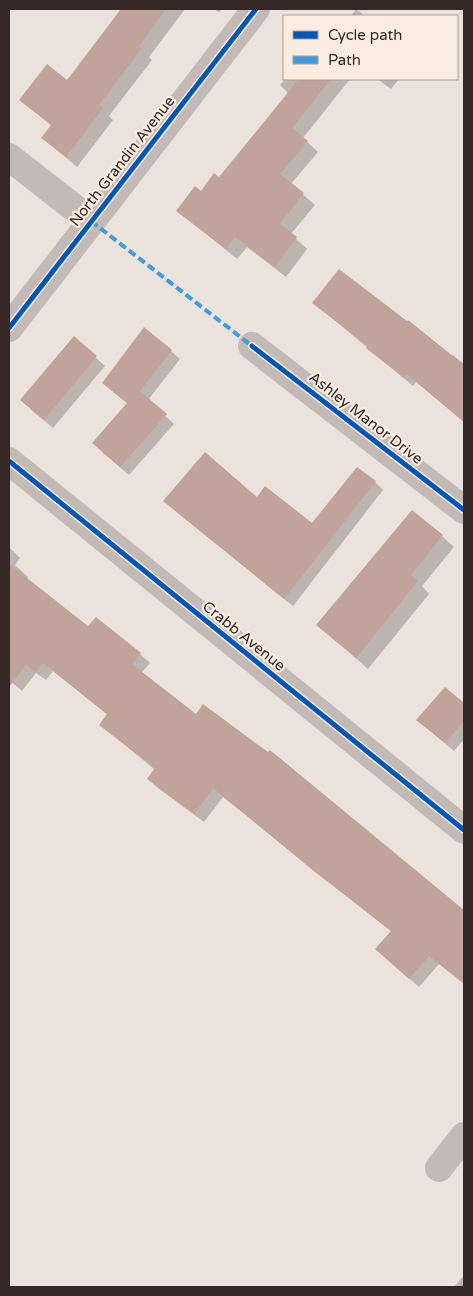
<svg xmlns="http://www.w3.org/2000/svg" width="473" height="1296" font-family="'Varela Round',sans-serif">
  <style>
    .shadow { fill: #0003 }
    .building { fill: #c0a39b }
    .lines { fill: none; stroke-linecap: round; stroke-linejoin: round }
    .minor { stroke: #c3bab5; stroke-width: 28 }
    .quiet { stroke: #3e9ce0; stroke-width: 4; stroke-dasharray: 8 4; stroke-linecap: butt }
    .cycleway-casing { stroke: #faece0; stroke-width: 8 }
    .cycleway { stroke: #0057b8; stroke-width: 5 }
    .labels { text-anchor: middle; dominant-baseline: central; stroke-width: 4.5; stroke-linejoin: round; paint-order: stroke }
    .street-label { font-size: 15px; fill: #342724; stroke: #faece0 }
  </style>
  <rect width="100%" height="100%" fill="#ebe2db"/>
  <path class="shadow" d="M121,9H185L149,57L152,60L109,116L113,120L77,167L43,138L52,126L21,100L67,82Z
    M214,9H222L219,12Z
    M356,9L365,16H351Z
    M285,79H350L303,138L318,152L291,184L315,205L291,234L307,249L286,277L247,247L237,259L178,211L220,179L289,94L280,85Z
    M377,79H399L391,89Z
    M314,303L452,356L453,355L464,364V422L416,382L413,386Z
    M74,338L105,366L53,428L30,409Z
    M171,351L180,359L148,400L174,424L129,475L102,452L128,404L103,383Z
    M375,482L383,490L293,606L173,509L312,525Z
    M442,536L454,547L422,586L429,594L368,669L318,625Z
    M9,547L20,558L15,565L28,577L27,580L88,628L140,654L150,663L141,673L196,716L268,754L270,752L464,912V984L439,964L419,987L386,958L392,932L223,797L204,822L158,788L148,779L155,770L101,725L108,715L53,671L46,680L36,673L22,691L9,680Z
    M445,688L464,704V739L454,751L427,728Z
    M464,1275V1287H454Z"/>
  <path class="building" d="M121,9H166L139,46L142,48L99,105L103,108L66,157L41,138L51,125L19,100L47,64L67,80Z
    M299,79H331L292,128L308,141L280,174L304,193L280,224L297,237L275,267L235,237L226,249L176,211L195,186L201,191L214,173L219,177Z
    M339,269L407,321L408,320L464,365V422L407,374L404,378L366,348L368,346L312,303Z
    M144,327L172,350L140,391L167,414L120,467L92,443L127,403L102,383Z
    M74,336L97,356L44,420L20,400Z
    M205,452L257,497L265,486L312,523L357,467L376,481L284,599L163,501Z
    M412,510L443,535L411,575L418,581L356,658L316,625Z
    M9,564L88,626L96,617L141,653L132,664L196,714L203,704L268,752L270,750L464,910V983L429,956L409,979L375,949L391,931L315,872L213,788L194,814L147,779L155,768L99,725L107,714L43,663L36,672L26,665L9,687Z
    M445,687L464,703V721L445,743L416,720Z"/>
  <g class="lines">
    <path class="minor" d="M9,157L91,221
      M9,328L256,9
      M252,346L464,510
      M9,461L464,830
      M439,1168L464,1136"/>
    <path class="quiet" d="M91,221L252,346"/>
    <g class="cycleway-casing">
      <path id="cycleway" d="M9,328L256,9
        M252,346L464,510
        M9,461L464,830"/>
    </g>
    <use href="#cycleway" class="cycleway"/>
  </g>
  <g class="labels">
    <g class="street-label">
      <text transform="translate(122 161) rotate(-52)">North Grandin Avenue</text>
      <text transform="translate(366 418) rotate(38)">Ashley Manor Drive</text>
      <text transform="translate(244 636) rotate(39)">Crabb Avenue</text>
    </g>
  </g>
  <rect width="473" height="1296" fill="none" stroke="#342724" stroke-width="20"/>
  <rect x="283" y="15" width="175" height="65" fill="#faece0" stroke="#ab9d95"/>
  <rect x="293" y="31" width="25" height="8" fill="#0057b8" stroke="#ab9d95"/>
  <text x="328" y="40" font-size="15" fill="#342724">Cycle path</text>
  <rect x="293" y="56" width="25" height="8" fill="#3e9ce0" stroke="#ab9d95"/>
  <text x="328" y="65" font-size="15" fill="#342724">Path</text>
</svg>
